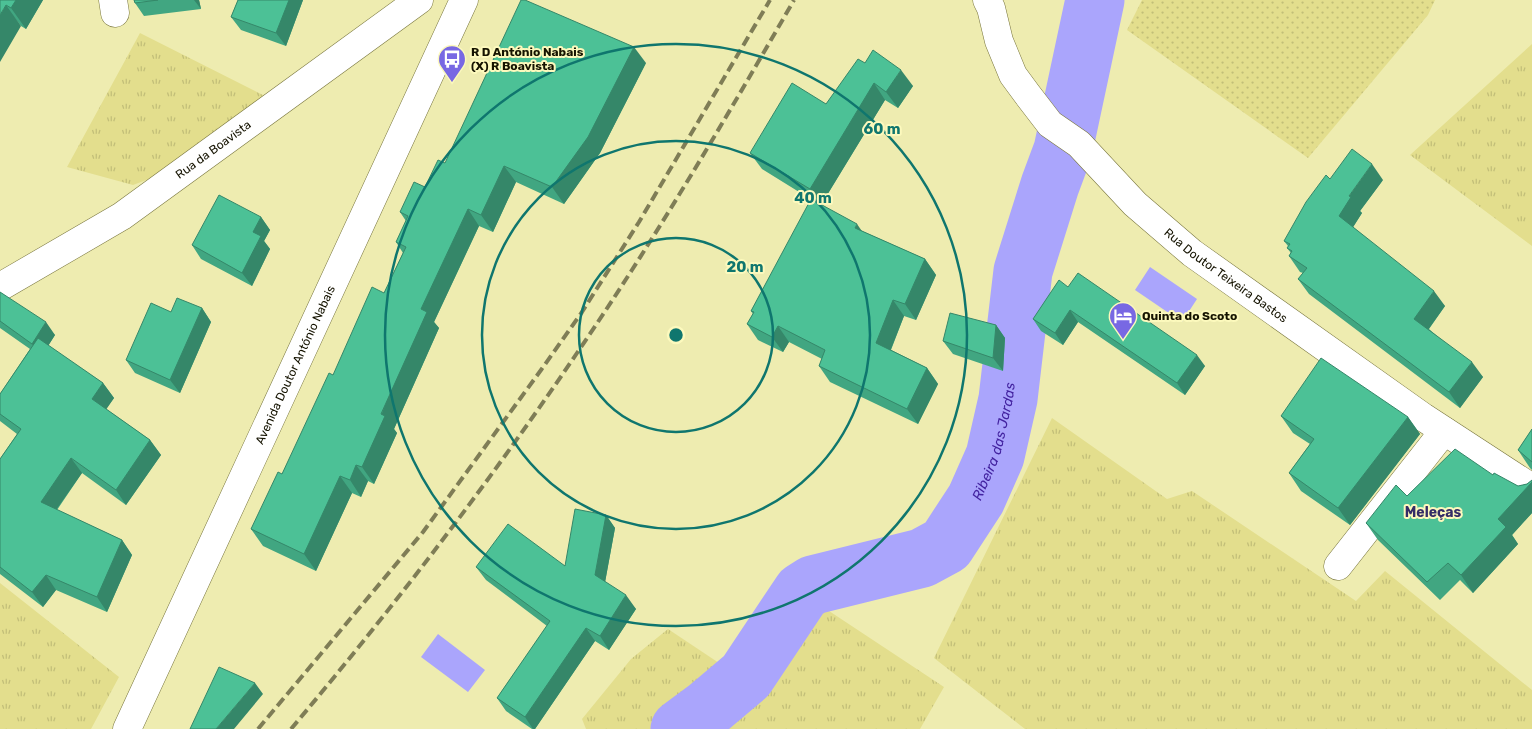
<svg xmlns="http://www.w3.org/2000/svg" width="1532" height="729" font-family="Rubik,sans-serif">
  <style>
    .grass { fill: url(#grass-tufts) }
    .garden { fill: url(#garden-dots) }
    .water { fill: #aaa5fc }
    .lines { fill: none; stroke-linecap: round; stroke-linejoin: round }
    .river { stroke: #aaa5fc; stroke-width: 59 }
    .street-casing { stroke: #79763e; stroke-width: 29 }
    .secondary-casing { stroke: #79763e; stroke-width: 29 }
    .street { stroke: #fff; stroke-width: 28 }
    .secondary { stroke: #fff; stroke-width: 28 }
    .rail { stroke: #7f7d56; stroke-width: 4; stroke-dasharray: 10 5; stroke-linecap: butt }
    .wall { fill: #41a681 }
    .shaded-wall { fill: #358769 }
    .building { fill: #4cc196; stroke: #358769 }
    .ring { fill: none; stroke: #0f766e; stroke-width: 2.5 }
    .labels { text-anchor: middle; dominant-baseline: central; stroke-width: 4; stroke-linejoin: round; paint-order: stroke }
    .poi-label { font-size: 12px; font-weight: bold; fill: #151300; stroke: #fcf9bd; text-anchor: start }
    .street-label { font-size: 12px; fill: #151300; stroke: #fcf9bd }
    .water-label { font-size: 14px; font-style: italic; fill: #4323a0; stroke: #fcf9bd }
    .neighbourhood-label { font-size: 14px; font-weight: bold; fill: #342c67; stroke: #fcf9bd }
    .centre { fill: #0f766e; stroke: #fcf9bd; stroke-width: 2.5 }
    .ring-label { font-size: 15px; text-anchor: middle; font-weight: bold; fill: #0f766e; stroke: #fcf9bd; stroke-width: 4; stroke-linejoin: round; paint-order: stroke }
  </style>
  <defs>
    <pattern id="grass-tufts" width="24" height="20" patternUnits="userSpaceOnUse" patternTransform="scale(1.25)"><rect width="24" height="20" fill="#e3de8d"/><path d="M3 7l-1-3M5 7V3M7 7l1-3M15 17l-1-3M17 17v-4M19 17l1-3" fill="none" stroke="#c2be78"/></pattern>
    <pattern id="garden-dots" width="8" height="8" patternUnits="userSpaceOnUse" patternTransform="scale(1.25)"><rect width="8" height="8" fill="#e3de8d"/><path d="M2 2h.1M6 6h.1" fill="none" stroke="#c2be78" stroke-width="1.8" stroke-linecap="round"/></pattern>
  </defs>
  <rect width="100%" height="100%" fill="#eeecb0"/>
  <path class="grass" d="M140,33L267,97L149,179L133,185L67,167Z
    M1532,44V246L1410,155Z
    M1052,418L1167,499L1192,491L1356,601L1385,571L1532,690V729H1025L934,658Z
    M0,583L119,677L91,729H0Z
    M820,605L944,687L920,729H718L728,722Z
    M668,629L731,671L678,721L652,729H586L582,719L631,659Z"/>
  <path class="garden" d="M1142,0H1435L1428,15L1308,158L1127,30Z"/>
  <path class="water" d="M1150,267L1197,299L1182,322L1135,290Z
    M438,634L485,670L468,692L421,657Z"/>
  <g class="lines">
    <path class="river" id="s1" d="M680,729L707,709L746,676L802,592L813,585L922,558L946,545L976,499L995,456L1008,399L1023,271L1050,185L1063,150L1095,0"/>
    <g class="street-casing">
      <g id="street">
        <path d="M113,0L115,13"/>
        <path id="s2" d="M987,0L991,8L999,41L1013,75L1027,94L1050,124L1079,144L1135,204L1192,253L1423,417L1532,488"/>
        <path id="s3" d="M0,287L122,216L419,0"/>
        <path d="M1338,566L1444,431"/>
      </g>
    </g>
    <g class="secondary-casing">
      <g id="secondary">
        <path id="s4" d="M127,729L464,0"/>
      </g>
    </g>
    <use href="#street" class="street"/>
    <use href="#secondary" class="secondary"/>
    <path class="rail" d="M258,729L423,532L541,370L582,312L639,222L770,0
      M291,729C392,609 489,483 577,353C655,239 725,120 794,0"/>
  </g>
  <path class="wall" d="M0,0H43L26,29L21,26Z
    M134,0H199L201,9L144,16L135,3Z
    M238,0H303L286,46L241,30L231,17Z
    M646,63L600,153L564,204L516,182L493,232L479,226L434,322L439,328L394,429L397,433L374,484L368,481L361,497L352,493L316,571L263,546L251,529L282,474L333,375L384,293L403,253L396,242L406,221L400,212L425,187L445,163Z
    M865,63L913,86L898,108L885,100L821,205L862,231L925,259L936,275L916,320L904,316L891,350L927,368L938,384L918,424L830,382L819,366L822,359L789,342L783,352L758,340L747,324L753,314L751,311L812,200L762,169L750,153L826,104Z
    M1383,180L1360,211L1362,213L1353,227L1445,306L1429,329L1483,377L1460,408L1309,294L1298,279L1303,273L1300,272L1289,256L1291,253L1287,248L1288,246L1284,241Z
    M261,217L270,230L264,241L270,249L252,286L201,259L192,245Z
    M1068,287L1205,366L1185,395L1078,322L1063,345L1041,331L1033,319Z
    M0,292L55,335L48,346L103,383L114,398L106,409L150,440L161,455L126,505L82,473L57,510L122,540L132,555L107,612L56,590L43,607L0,574V459L17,434L0,421V394L30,349L0,328Z
    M202,308L211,322L180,393L135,373L126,360Z
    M996,325L1005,338L1003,371L953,354L943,341Z
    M1281,416L1408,417L1420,434L1350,525L1301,491L1289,473L1310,444L1293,433Z
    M1532,429V470L1530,468L1518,450Z
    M1493,475L1518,486L1527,484L1532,480V513L1512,535L1518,544L1473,593L1460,580L1440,600L1378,540L1366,523L1407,496Z
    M606,515L615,528L605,582L636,609L609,650L595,641L535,729H532L506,711L497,698L547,626L486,580L476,567L565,566Z"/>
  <path class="shaded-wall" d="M16,0H43L26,29L11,8Z
    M194,0H199L201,9Z
    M289,0H303L286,46L276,33Z
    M6,5L21,26L0,62V15Z
    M634,47L646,63L600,153L564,204L552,187Z
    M901,70L913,86L898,108L886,92Z
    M874,83L885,100L821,205L810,189Z
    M1372,164L1383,180L1360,211L1362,213L1350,232L1339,216L1349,196Z
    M504,166L516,182L493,232L481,215Z
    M468,209L479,226L434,322L439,328L394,429L397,433L374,484L362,467L421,309Z
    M261,217L270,230L264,241L270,249L252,286L242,273L253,232Z
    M857,224L868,240L855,228Z
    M925,259L936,275L916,320L905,304Z
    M1434,291L1445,306L1425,334L1414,319Z
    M893,300L904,316L887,359L876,343Z
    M202,308L211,322L180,393L170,380Z
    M1070,310L1078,322L1063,345L1055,333Z
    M46,322L55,335L41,357L32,344Z
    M996,325L1005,338L1003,371L993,358Z
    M778,326L789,342L783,352L772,337Z
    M1197,355L1205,366L1185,395L1177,383Z
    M1472,362L1483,377L1460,408L1449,392Z
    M927,368L938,384L918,424L907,409Z
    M103,383L114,398L103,414L92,399Z
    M1408,417L1420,434L1350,525L1338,508Z
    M150,440L161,455L126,505L116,490Z
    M71,458L82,473L51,517L41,502Z
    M356,465L368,481L361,497L350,480Z
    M340,476L352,493L316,571L304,554Z
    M1532,482V513L1512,535L1518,544L1473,593L1461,575L1498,519Z
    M606,515L615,528L604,588L595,575Z
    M122,540L132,555L107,612L97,597Z
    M46,575L56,590L43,607L32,592Z
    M626,595L636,609L609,650L600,636Z
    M586,628L595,641L535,729H533L525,717Z
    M255,683L263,694L234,729H216Z"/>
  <path class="building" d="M0,0H16L11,8L6,5L0,15Z
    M134,0H158L135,3Z
    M238,0H289L276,33L231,17Z
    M521,0H525L634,47L588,137L552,187L504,166L481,215L468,209L421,309L427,312L381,414L385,416L362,467L356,465L350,480L340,476L304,554L251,529L278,472L282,474L329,373L333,375L372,287L384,293L406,247L396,242L408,216L400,212L414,182L425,187L438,160L445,163Z
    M873,50L901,70L886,92L874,83L810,189L750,153L792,83L826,104L858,59L865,63Z
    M1352,149L1372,164L1349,196L1351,197L1339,216L1434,291L1414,319L1472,362L1449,392L1298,279L1307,268L1289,256L1292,251L1287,248L1290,244L1284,241L1306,202L1326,175L1330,179Z
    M219,195L261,217L253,232L261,236L242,273L192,245Z
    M811,199L857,224L855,228L925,259L905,304L893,300L876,343L927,368L907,409L819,366L825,350L778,326L772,337L747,324L754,312L751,311Z
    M1078,273L1197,355L1177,383L1070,310L1055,333L1033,319L1059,280L1068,287Z
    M0,292L46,322L32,344L0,321Z
    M177,298L202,308L170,380L126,360L151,303L171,312Z
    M950,313L996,325L993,358L943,341Z
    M38,338L103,383L92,399L150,440L116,490L71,458L41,502L122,540L97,597L46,575L32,592L0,567V459L21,429L0,414V394Z
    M1321,358L1408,417L1338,508L1289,473L1314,439L1281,416Z
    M1532,429V462L1518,450Z
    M1455,449L1493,475L1494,473L1518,486L1527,484L1532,480V482L1498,519L1506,527L1461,575L1448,563L1427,582L1366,523L1396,485L1407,496Z
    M575,509L606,515L595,575L626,595L600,636L586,628L525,717L497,698L550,621L476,567L508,524L565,566Z
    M219,667L255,683L216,729H190Z"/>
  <g class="ring">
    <circle cx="676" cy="335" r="97"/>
    <circle cx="676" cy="335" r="194"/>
    <circle cx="676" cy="335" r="291"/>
  </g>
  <defs>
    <g id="bus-pin" transform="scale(1.4375)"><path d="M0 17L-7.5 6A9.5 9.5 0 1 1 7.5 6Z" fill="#7868e3" stroke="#fcf9bd"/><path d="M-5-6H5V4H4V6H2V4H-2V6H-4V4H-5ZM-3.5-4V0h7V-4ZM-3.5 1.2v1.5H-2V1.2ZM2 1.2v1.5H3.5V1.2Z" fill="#fff"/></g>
    <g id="hotel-pin" transform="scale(1.4375)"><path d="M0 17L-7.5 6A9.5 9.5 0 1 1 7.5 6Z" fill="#7868e3" stroke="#fcf9bd"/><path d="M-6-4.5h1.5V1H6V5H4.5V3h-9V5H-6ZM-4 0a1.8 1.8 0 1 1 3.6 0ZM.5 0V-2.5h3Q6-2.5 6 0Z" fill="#fff"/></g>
  </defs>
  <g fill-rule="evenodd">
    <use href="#bus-pin" x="452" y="59"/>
    <use href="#hotel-pin" x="1123" y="316"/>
  </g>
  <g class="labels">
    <g class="poi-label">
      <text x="471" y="52">R D António Nabais<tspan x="471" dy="14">(X) R Boavista</tspan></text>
      <text x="1142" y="316">Quinta do Scoto</text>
    </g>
    <g class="street-label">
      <text stroke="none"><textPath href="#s3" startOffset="254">Rua da Boavista</textPath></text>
      <text stroke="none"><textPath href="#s2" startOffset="374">Rua Doutor Teixeira Bastos</textPath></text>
      <text stroke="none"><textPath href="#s4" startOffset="401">Avenida Doutor António Nabais</textPath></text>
    </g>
    <g class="water-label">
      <text stroke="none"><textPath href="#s1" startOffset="454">Ribeira das Jardas</textPath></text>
    </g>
    <g class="neighbourhood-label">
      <text x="1433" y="512">Meleças</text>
    </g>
  </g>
  <circle cx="676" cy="335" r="8" class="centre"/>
  <g class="ring-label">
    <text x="882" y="134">60 m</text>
    <text x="813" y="203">40 m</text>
    <text x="745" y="272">20 m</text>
  </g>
</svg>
